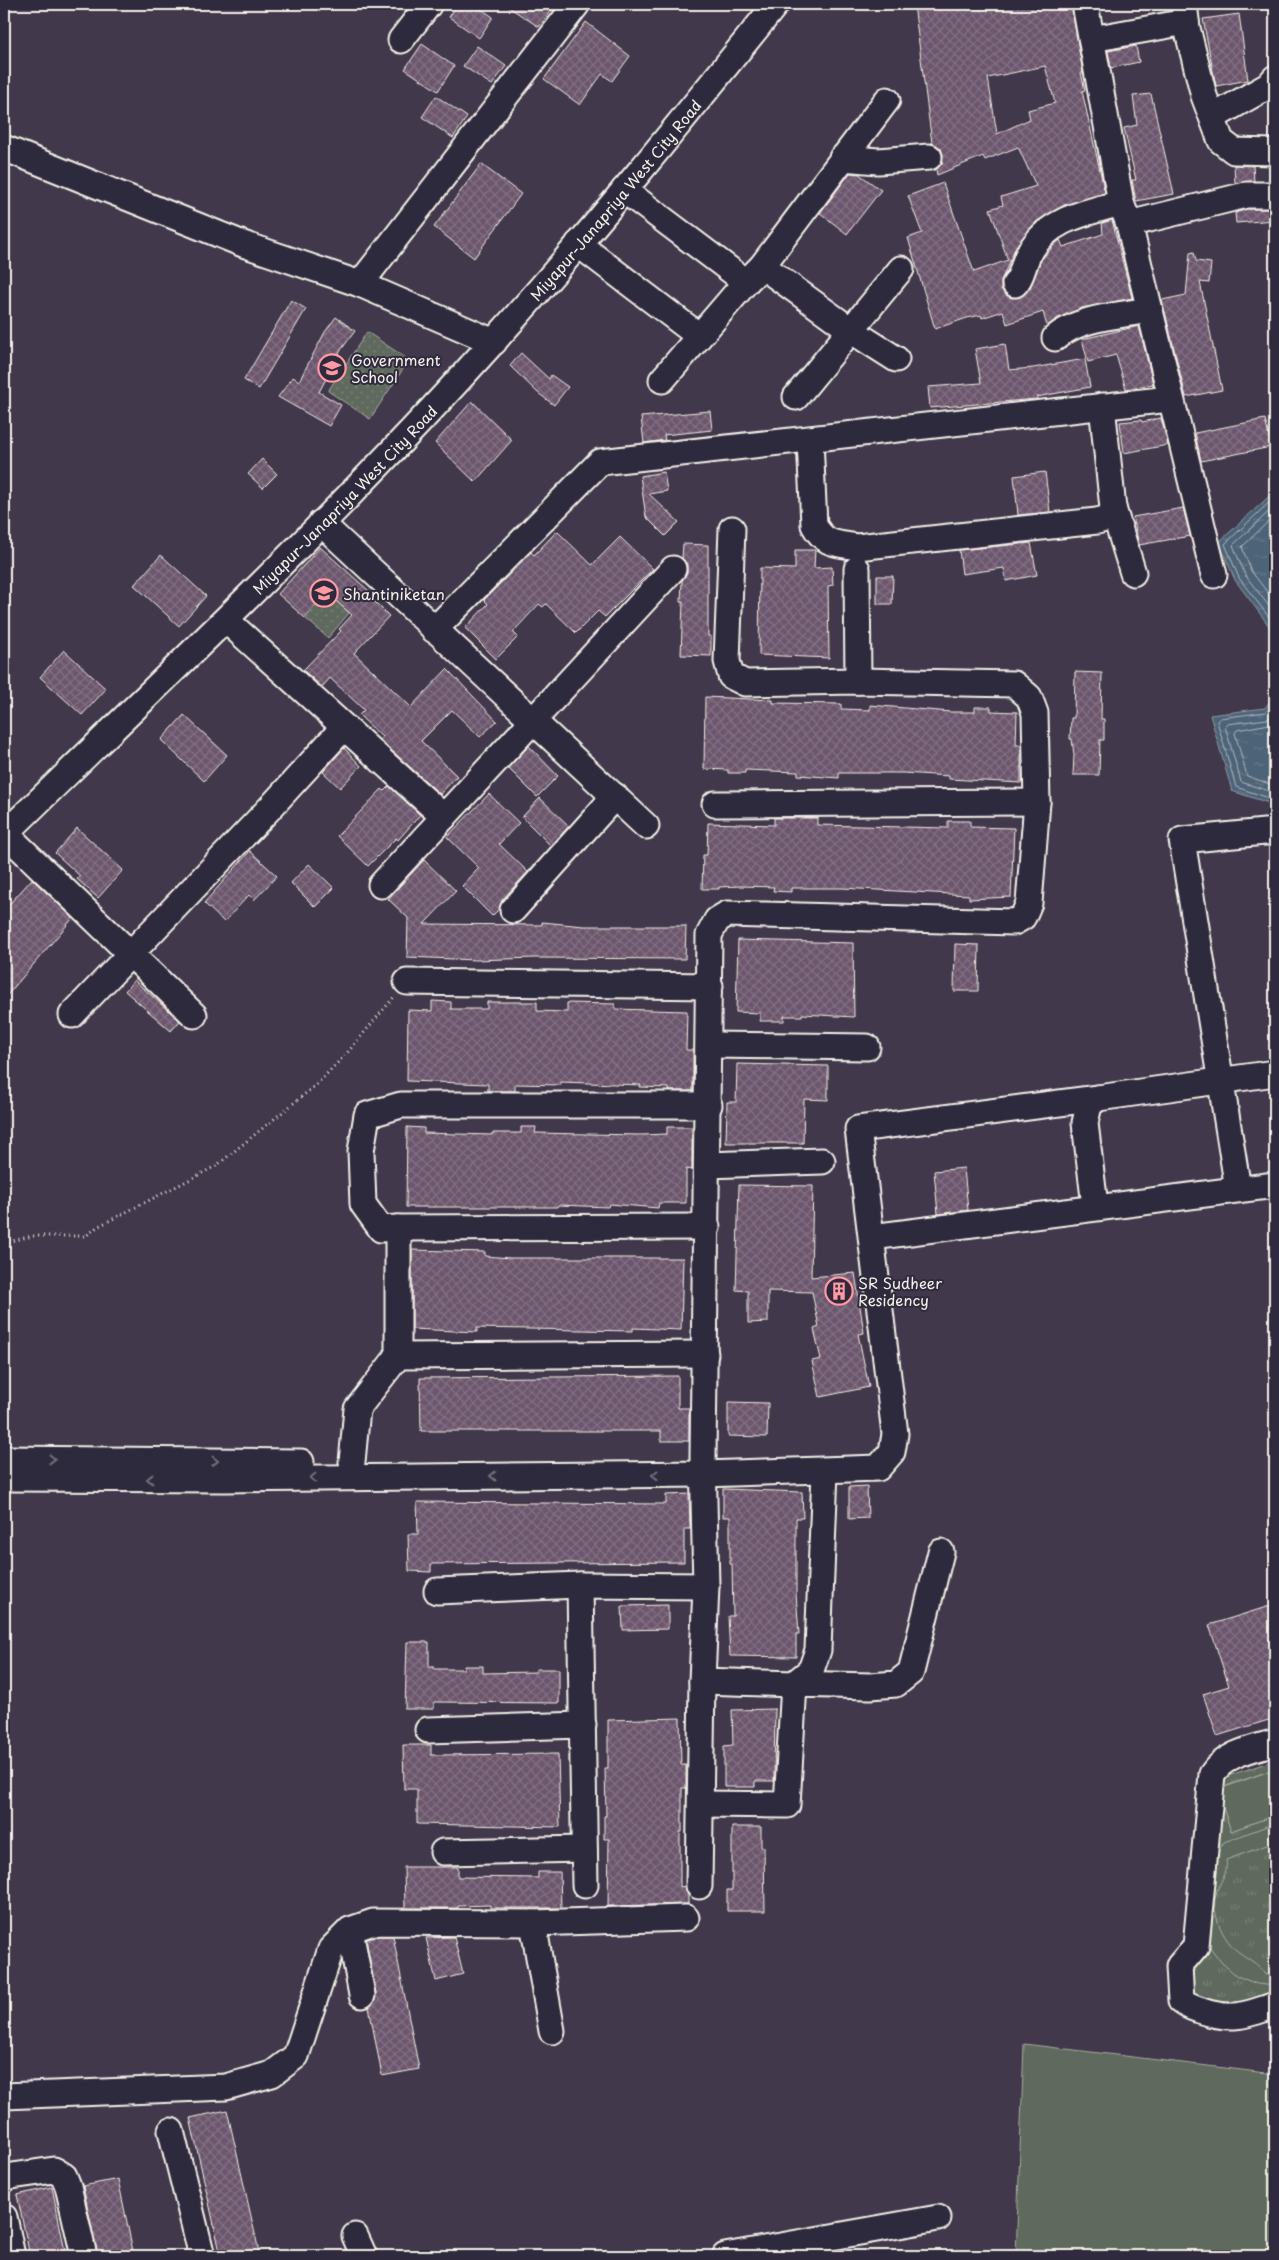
<svg xmlns="http://www.w3.org/2000/svg" width="1279" height="2260" font-family="'Playpen Sans',sans-serif">
  <style>
    .grass { fill: url(#grass-tufts); stroke: #aaada2 }
    .park { fill: url(#park-dots); stroke: #aaada2 }
    .garden { fill: #5f695d; stroke: #aaada2 }
    .water { fill: url(#water-ripples); stroke: #909ca5 }
    .lines { fill: none; stroke-linecap: round; stroke-linejoin: round }
    .shore { stroke: #b1b8bb; stroke-width: 1 }
    .building { fill: url(#building-cross-hatch); stroke: #f4f1e8; fill-rule: evenodd }
    .minor-casing { stroke: #f4f1e8; stroke-width: 29 }
    .path { stroke: #f4f1e8; stroke-width: 3; stroke-dasharray: 1 4; stroke-linecap: butt }
    .minor { stroke: #2f2a3d; stroke-width: 25 }
    .oneway { stroke: #747079 }
    .labels { text-anchor: middle; dominant-baseline: central; stroke-width: 4; stroke-linejoin: round; paint-order: stroke }
    .street-label { font-size: 15px; fill: #f4f1e8; stroke: #2f2a3d }
    .poi-label { font-size: 15px; fill: #f4f1e8; stroke: #2f2a3d; text-anchor: start }
  </style>
  <defs>
    <pattern id="grass-tufts" width="24" height="20" patternUnits="userSpaceOnUse" patternTransform="scale(1.25)"><rect width="24" height="20" fill="#5f695d"/><path d="M3 7l-1-3M5 7V3M7 7l1-3M15 17l-1-3M17 17v-4M19 17l1-3" fill="none" stroke="#777f74"/></pattern>
    <pattern id="park-dots" width="8" height="8" patternUnits="userSpaceOnUse" patternTransform="scale(1.25)"><rect width="8" height="8" fill="#5f695d"/><path d="M2 2h.1M6 6h.1" fill="none" stroke="#777f74" stroke-width="1.8" stroke-linecap="round"/></pattern>
    <pattern id="water-ripples" width="26" height="14" patternUnits="userSpaceOnUse" patternTransform="scale(1.25)"><rect width="26" height="14" fill="#4d6378"/><path d="M2 4q2-2 4 0t4 0M15 11q2-2 4 0t4 0" fill="none" stroke="#677a8b"/></pattern>
    <pattern id="building-cross-hatch" width="8" height="8" patternUnits="userSpaceOnUse" patternTransform="scale(1.25)"><rect width="8" height="8" fill="#6c576d"/><path d="M0 0l8 8M0 8l8-8" fill="none" stroke="#827082"/></pattern>
  </defs>
  <rect width="100%" height="100%" fill="#41384b"/>
  <filter id="ink" filterUnits="userSpaceOnUse"><feTurbulence type="fractalNoise" baseFrequency=".02" numOctaves="2"/><feDisplacementMap in="SourceGraphic" scale="10" xChannelSelector="R" yChannelSelector="G"/><feConvolveMatrix kernelMatrix="1 2 1 2 8 2 1 2 1" color-interpolation-filters="sRGB"/></filter>
  <g filter="url(#ink)">
    <path class="grass" d="M1275,1760V1769L1217,1789L1231,1831L1275,1815V1998L1232,2016L1186,1999L1204,1784Z"/>
    <path class="park" d="M367,332L409,360L370,419L328,391Z
      M327,593L349,613L328,638L305,618Z"/>
    <path class="garden" d="M1275,1769V1815L1231,1831L1217,1790Z
      M1275,1823V1842L1226,1860C1230,1878 1209,1889 1216,1914C1218,1926 1225,1939 1234,1948C1243,1957 1260,1963 1265,1975L1275,1972V1986L1257,1984L1237,1976L1221,1962L1207,1943L1212,1860L1224,1842Z
      M1024,2044L1275,2074V2256H1016Z"/>
    <path class="water" d="M1275,491V634L1235,580L1219,542Z
      M1275,694V805L1232,791L1210,715L1265,708Z"/>
    <g class="lines">
      <path class="shore" d="M1275,497L1225,544L1239,578L1275,625
        M1275,506L1233,545L1245,575L1275,614
        M1275,515L1242,547L1251,571L1275,602
        M1275,702L1266,712L1220,718L1217,721L1236,787L1275,800
        M1275,713L1267,719L1227,724L1225,726L1241,782L1275,793
        M1275,723L1237,730L1235,733L1247,776L1275,786"/>
    </g>
    <path class="building" d="M458,4H474L493,17L479,38L449,17Z
      M504,4H557L539,27Z
      M922,4H1071L1083,73H1081L1085,90L1082,91L1105,193L1064,205L1037,221L1016,246L1001,281V289L1006,295L1012,298L1020,297L1030,288L1041,260L1056,243L1060,240L1063,247L1103,234L1102,223L1112,220L1132,298L1082,308L1058,318L1047,326L1043,312L1007,324L1003,311L982,318L981,315L967,318L935,329L908,238L922,233L908,196L943,183L974,272L1008,260L990,209L1003,205L1001,197L1036,186L1018,147L985,160L983,156L937,175L936,169L942,164L943,155L941,148L932,143L914,5ZM1045,66L1055,103L1028,110L1030,119L997,134L988,78Z
      M1239,14L1248,80L1216,86L1203,19Z
      M586,22L630,56L612,81L602,74L580,105L544,79Z
      M422,44L454,66L438,91L405,69Z
      M477,46L506,66L492,85L463,66Z
      M1136,46L1139,62L1111,68L1108,51Z
      M1151,94L1174,194L1136,201L1132,180H1136L1124,128L1137,125L1133,96Z
      M436,96L467,117L453,138L422,117Z
      M481,164L521,194L474,258L434,227Z
      M1234,165L1253,166L1254,181L1235,183Z
      M850,173L859,174L881,190L847,234L820,213Z
      M1248,209H1275V220L1236,223L1235,213Z
      M1194,252L1196,261L1211,263L1209,283L1200,282L1222,390L1186,397L1162,300L1186,295L1190,253Z
      M291,300L306,309L259,389L244,380Z
      M336,317L355,331L341,350L319,392L341,405L329,426L278,397L293,377L299,381L325,332Z
      M1139,326L1153,384L1126,389L1116,355L1088,362L1082,339Z
      M1005,344L1009,370L1033,368L1085,359L1090,387L1037,397V399L930,408L928,387L981,383L975,349Z
      M521,353L549,379L551,375L568,387L554,405L538,393L510,366Z
      M472,401L512,440L475,482L435,443Z
      M710,411L712,430L664,435L665,440L644,443L641,417Z
      M1161,418L1168,445L1124,453L1120,422L1141,420L1142,422Z
      M1265,419L1271,447L1201,461L1195,433Z
      M262,459L277,474L263,488L248,474Z
      M664,472L667,491L649,494L679,522L665,536L646,517L640,476Z
      M1045,472L1050,512L1018,515L1014,476Z
      M1183,508L1190,536L1139,545L1133,517Z
      M557,531L592,565L620,537L653,569L605,617L598,611L576,633L546,604L543,607L539,604L513,632L518,637L496,659L465,628L488,604L484,600L531,552L534,555Z
      M1031,543L1037,575L1006,581L1004,568L962,574L959,550Z
      M683,544L708,545V636H711V656L681,655L683,602H681L682,581L687,572V564L682,558Z
      M320,547L369,591L367,594L389,616L354,653L411,707L447,669L497,721L480,737L452,710L421,741L457,776L440,794L380,740L382,737L359,715L364,710L330,678L322,687L303,670L341,631L339,629L352,615L327,593L305,618L278,594Z
      M795,550H815L814,568L832,567L833,585L828,586L829,658L759,655L760,568L795,569Z
      M161,555L206,596L179,626L134,585Z
      M877,576H893L892,604H877Z
      M64,650L106,689L82,715L40,677Z
      M1075,672L1102,673L1101,719H1104V740H1100L1099,775H1073L1074,755L1072,739H1070L1071,718H1074Z
      M705,697L773,700V703L841,704V709L870,710V705L951,712H975V707H991V711L1017,712L1016,745H1021V783L949,779V776L903,773H839V778L798,775V772L745,770V773H728V770L704,769Z
      M184,715L227,755L204,781L161,740Z
      M529,746L558,776L537,797L508,768Z
      M344,748L361,766L340,788L323,772Z
      M389,786L420,815L398,840L396,838L368,866L337,836L382,789L384,791Z
      M489,794L519,823L499,844L528,872L502,900L499,909L492,916L462,886L479,868L447,837Z
      M540,798L569,826L551,846L522,817Z
      M774,818H817V825L948,828V821H970V827L1014,828L1011,897L969,899V895L842,888H791V892L773,891L774,887L741,886L719,887V889H702L703,855H707L708,823L774,825Z
      M77,828L123,870L98,898L77,879L80,876L55,853Z
      M250,851L277,876L254,900L249,895L224,922L204,903Z
      M424,860L456,891L424,924L542,925V922L584,926H686L685,959L535,958L476,960L407,957L408,918L388,899Z
      M309,864L334,888L315,907L291,883Z
      M32,879L73,918L4,999V910Z
      M738,940L853,943L854,1017L802,1014V1016H784V1021H760V1013L736,1012Z
      M955,944L979,945L978,991H954Z
      M134,980L180,1021L171,1031L125,991Z
      M432,1001L451,1002V1009H487V1002H537V1011L567,1012V1003L615,1004V1009L687,1011L686,1050H693V1091H669V1088L640,1087L641,1085L561,1082V1085L515,1084V1091H488V1084L407,1081L408,1010L432,1011Z
      M737,1064L828,1066V1100L804,1099L803,1143H726L727,1102H736Z
      M407,1127L424,1128V1133L492,1135V1133H521V1127H536L535,1133L641,1135L667,1134V1127H692V1170L686,1169V1203H659L658,1208L609,1204L608,1207L559,1205L558,1207H406Z
      M964,1168L968,1210L938,1214L934,1171Z
      M739,1185L813,1186L811,1277L855,1273L864,1333L858,1334L869,1387L820,1397L812,1361L821,1359L814,1329L819,1327L812,1292L768,1291V1322L748,1323V1291L736,1290Z
      M412,1250L485,1252V1256L510,1258H683L681,1330L633,1328V1331L477,1328V1332L412,1329Z
      M678,1376V1408H689V1441H661V1431H421L420,1378Z
      M728,1402L768,1403L767,1437L728,1436Z
      M867,1486L868,1518L849,1519V1487Z
      M723,1489L802,1492L803,1518H796V1593L799,1634H796V1657L730,1656L728,1616H733L732,1564H730V1517H723Z
      M689,1494L690,1529H684V1562L431,1564V1572L409,1571L408,1534H418L417,1502L666,1504V1495Z
      M668,1605V1629L623,1630L622,1606Z
      M1273,1605L1275,1613V1718L1217,1736L1203,1694L1229,1686L1209,1625Z
      M407,1642H429V1667H434V1669H464V1666H483V1673L536,1672V1669H559V1703L434,1702V1709H405Z
      M775,1709L774,1781H755V1787H724V1746L733,1745L732,1710Z
      M680,1718L681,1765H686V1788H682V1832H680V1887L685,1886L688,1895V1904L608,1906L609,1839H604V1816H606L605,1768H608V1720Z
      M403,1745H431V1755L558,1754L560,1827L417,1824V1789H404Z
      M732,1827H761V1847H764L765,1911H727V1890H732Z
      M404,1867H458V1877L538,1878V1872H560L561,1908H490V1905L458,1906V1908H405Z
      M375,1936H393L419,2069L382,2076L369,2007L375,2000L376,1993L366,1940Z
      M454,1937L463,1974L436,1981L426,1938Z
      M227,2110L260,2256H221L190,2118Z
      M118,2179L134,2256H98L83,2186Z
      M52,2187L66,2256H30L17,2195Z"/>
    <g class="lines">
      <g class="minor-casing">
        <g id="minor">
          <path d="M1085,4L1121,203L1129,224L1214,575"/>
          <path d="M1184,4L1187,28L1204,96L1221,141L1234,151L1275,152"/>
          <path d="M1092,39L1186,22"/>
          <path d="M401,40L429,4"/>
          <path d="M1213,117L1268,86L1275,78"/>
          <path d="M4,148L243,244L360,284L494,342"/>
          <path d="M842,158L878,161L929,157"/>
          <path d="M624,190L746,282L762,266L887,100"/>
          <path d="M1129,224L1246,195H1275"/>
          <path d="M578,244L699,336"/>
          <path d="M762,266L852,331L896,359"/>
          <path d="M360,284L577,4"/>
          <path d="M1015,284C1023,276 1023,263 1029,253C1049,218 1086,213 1121,203"/>
          <path d="M1055,338C1079,317 1118,316 1149,310"/>
          <path d="M662,380L746,282"/>
          <path d="M796,397L901,269"/>
          <path d="M810,440L814,525C825,545 836,543 857,547L1097,521L1109,518L1113,508L1102,406"/>
          <path d="M1113,508L1133,573"/>
          <path d="M321,523L646,826"/>
          <path d="M857,569L858,681"/>
          <path d="M226,620L444,817"/>
          <path d="M434,630L600,462L1170,399"/>
          <path d="M715,804L1037,802"/>
          <path d="M5,833L194,1015"/>
          <path id="s1" d="M4,835C170,673 339,514 494,341C592,232 684,118 776,4"/>
          <path d="M381,885L673,569"/>
          <path d="M513,910L615,796"/>
          <path d="M407,982L710,986"/>
          <path d="M72,1015L269,809L344,727"/>
          <path d="M710,1045L867,1047"/>
          <path d="M708,1165L822,1161"/>
          <path d="M1238,1189L1182,840L1275,831"/>
          <path d="M1095,1206L1085,1123L1089,1105L1098,1098L1275,1073"/>
          <path d="M398,1228L381,1229L363,1204L361,1151L367,1115L401,1105H709"/>
          <path d="M872,1237L1275,1185"/>
          <path d="M398,1356L705,1354"/>
          <path d="M4,1459L301,1462"/>
          <path d="M352,1462L357,1409L398,1356V1228L707,1227"/>
          <path d="M4,1478L226,1479L704,1474L878,1468L892,1452L895,1434L858,1129L1098,1098"/>
          <path d="M580,1585L585,1885"/>
          <path d="M437,1591L580,1585L706,1586"/>
          <path d="M702,1681L794,1684L811,1670L818,1650L825,1471"/>
          <path d="M428,1730L583,1725"/>
          <path d="M1275,1742C1252,1749 1226,1753 1212,1774L1196,1946L1179,1966L1181,2001C1188,2007 1194,2008 1202,2011C1232,2021 1247,2015 1275,2005"/>
          <path d="M701,1804L787,1805L794,1684L870,1686L896,1684L911,1672L941,1552"/>
          <path d="M443,1852L584,1849"/>
          <path d="M699,1886L702,1681L706,1586L703,1458L709,935L717,920L727,914L1014,922L1023,917L1029,903L1037,802L1035,713L1029,697L1014,684L858,681L745,683L731,676L727,661L732,529"/>
          <path d="M533,1923L552,2031"/>
          <path d="M350,1930L362,1995"/>
          <path d="M4,2096L226,2087L272,2074L296,2056L331,1949L350,1930L373,1922L533,1923L686,1918"/>
          <path d="M171,2131L202,2256"/>
          <path d="M4,2179L12,2176L54,2170L64,2176L68,2186L84,2256"/>
          <path d="M4,2217L12,2256"/>
          <path d="M355,2236L364,2256"/>
          <path d="M725,2256L938,2218"/>
        </g>
      </g>
      <path class="path" d="M4,1243L32,1236H86L97,1227L216,1166L316,1085L347,1053L394,997"/>
      <use href="#minor" class="minor"/>
    </g>
    <defs><path id="oneway-chevron" d="M-2-3.5L2.5 0L-2 3.5" fill="none" stroke-width="1.6" stroke-linecap="round" stroke-linejoin="round" transform="scale(1.25)"/></defs>
    <g class="oneway">
      <use href="#oneway-chevron" transform="translate(52 1459) rotate(1)"/>
      <use href="#oneway-chevron" transform="translate(215 1461) rotate(1)"/>
      <use href="#oneway-chevron" transform="translate(655 1475) rotate(179)"/>
      <use href="#oneway-chevron" transform="translate(493 1476) rotate(179)"/>
      <use href="#oneway-chevron" transform="translate(313 1478) rotate(179)"/>
      <use href="#oneway-chevron" transform="translate(150 1479) rotate(-180)"/>
    </g>
  </g>
  <defs>
    <g id="school-ring" transform="scale(1.4375)"><circle r="9.5" fill="#2f2a3d" stroke="#ff9aa2" stroke-width="1.5"/><path d="M0-5L7-2L0 1L-7-2ZM-4 1L0 2.5L4 1V4Q0 6-4 4Z" fill="#ff9aa2"/></g>
    <g id="building-ring" transform="scale(1.4375)"><circle r="9.5" fill="#2f2a3d" stroke="#ff9aa2" stroke-width="1.5"/><path d="M-4-6H4V6H1V3H-1V6H-4ZM-2.5-4.3h1.7v1.8h-1.7ZM.8-4.3h1.7v1.8H.8ZM-2.5-1h1.7V.8h-1.7ZM.8-1h1.7V.8H.8Z" fill="#ff9aa2"/></g>
  </defs>
  <g fill-rule="evenodd">
    <use href="#school-ring" x="332" y="368"/>
    <use href="#school-ring" x="324" y="593"/>
    <use href="#building-ring" x="839" y="1291"/>
  </g>
  <g class="labels">
    <g class="street-label">
      <text stroke="none"><textPath href="#s1" startOffset="882">Miyapur-Janapriya West City Road</textPath></text>
      <text stroke="none"><textPath href="#s1" startOffset="478">Miyapur-Janapriya West City Road</textPath></text>
    </g>
    <g class="poi-label">
      <text x="351" y="359">Government<tspan x="351" dy="17">School</tspan></text>
      <text x="343" y="593">Shantiniketan</text>
      <text x="858" y="1282">SR Sudheer<tspan x="858" dy="17">Residency</tspan></text>
    </g>
  </g>
  <rect width="1279" height="2260" fill="none" stroke="#2f2a3d" stroke-width="20"/>
  <rect x="10" y="10" width="1259" height="2240" fill="none" stroke="#f4f1e8" stroke-width="2" filter="url(#ink)"/>
</svg>
